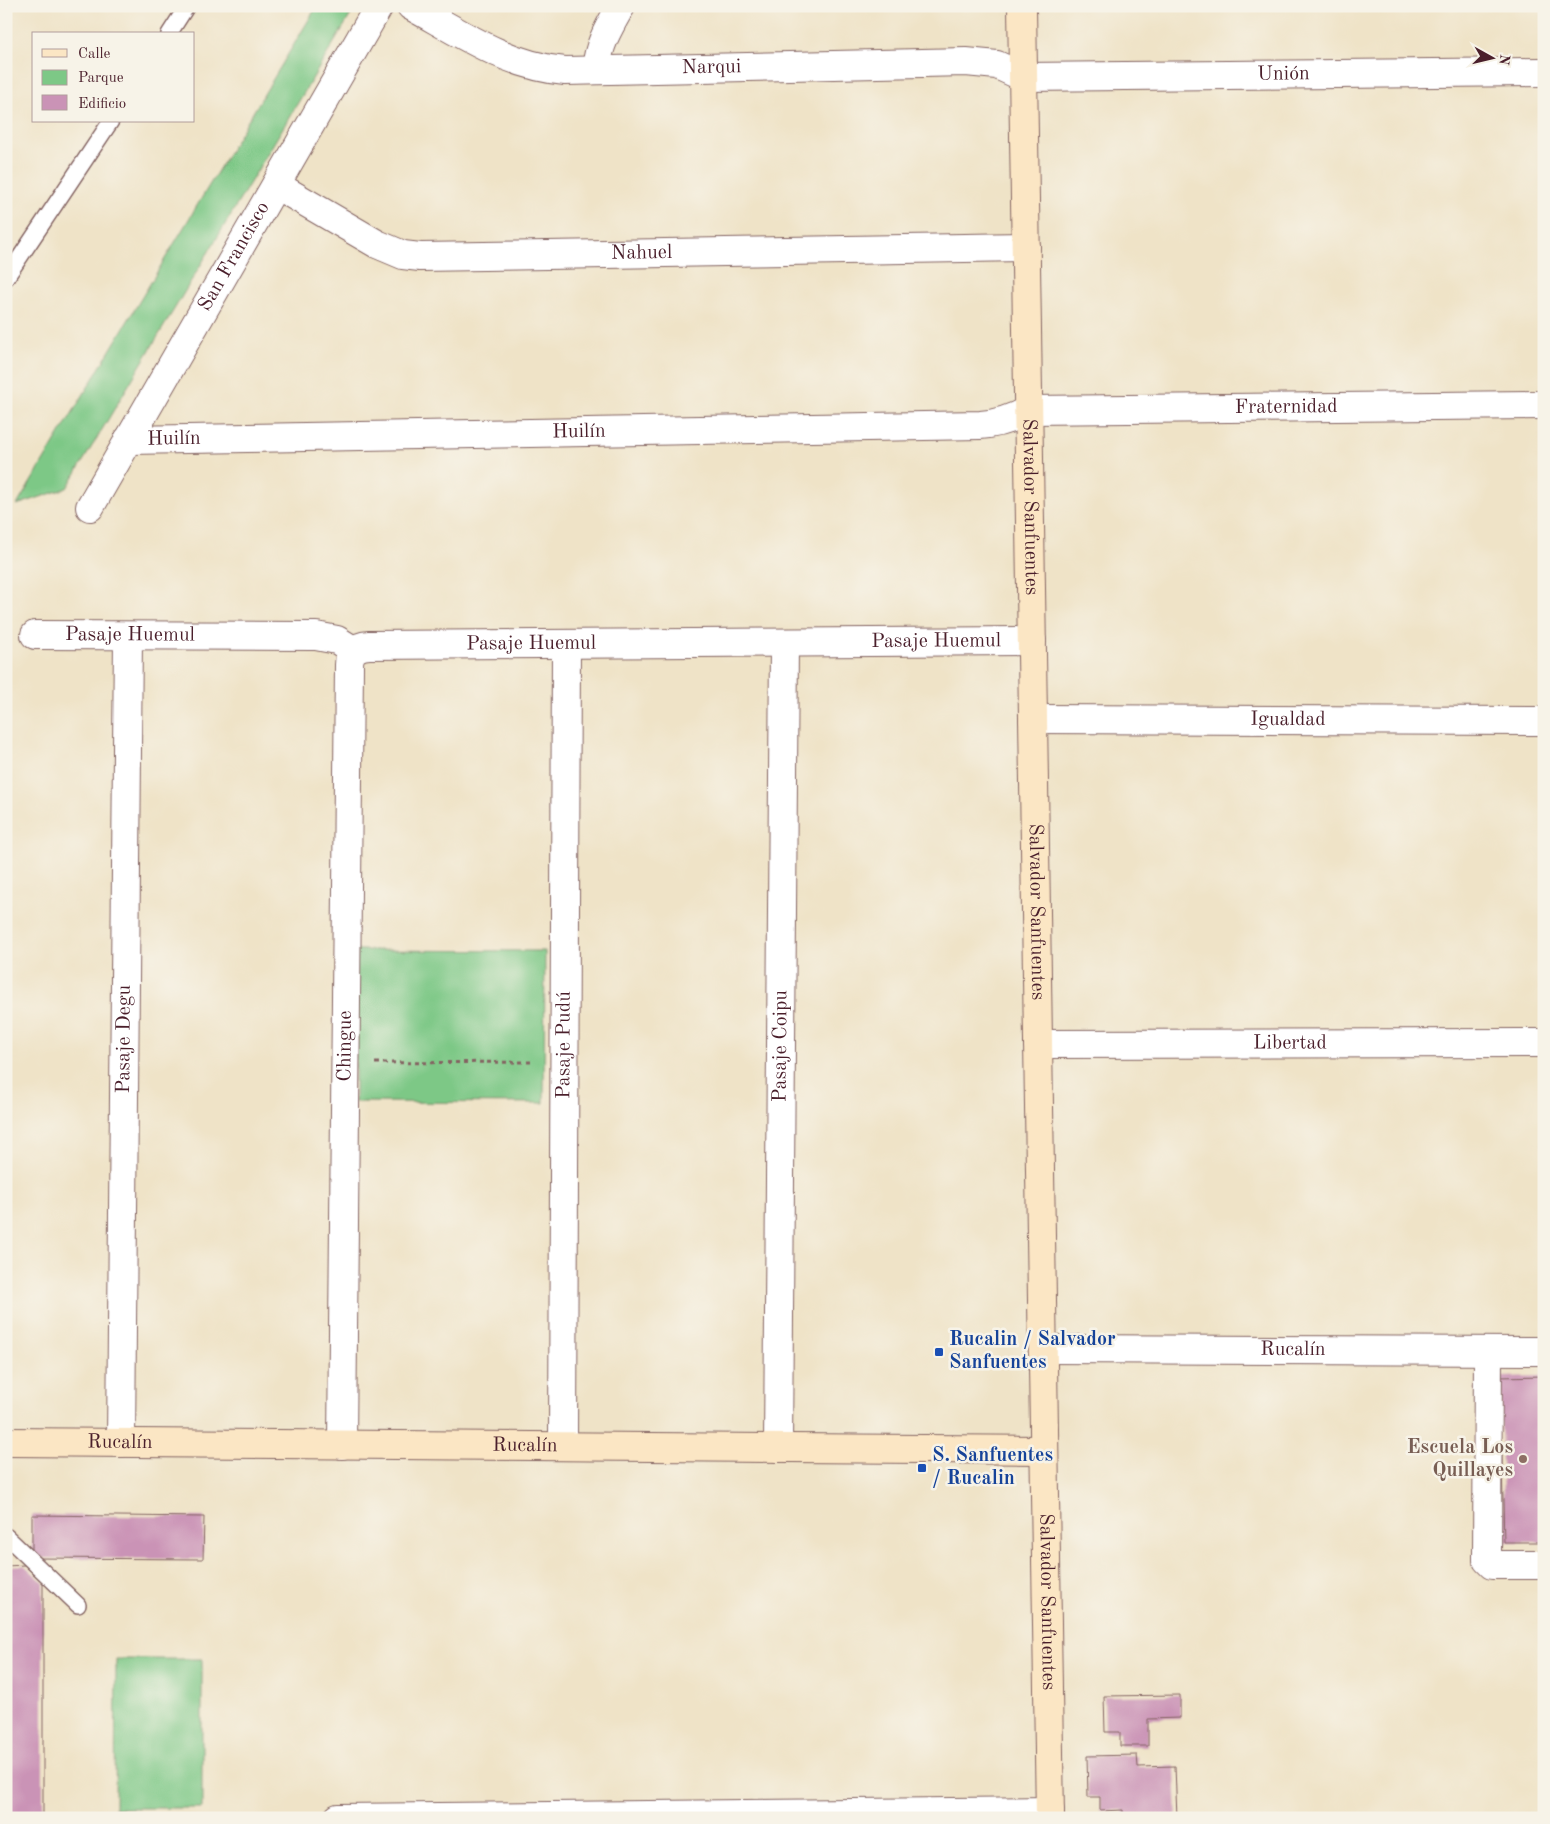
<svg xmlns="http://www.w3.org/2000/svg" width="1550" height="1824" font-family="'Old Standard TT',serif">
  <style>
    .green { fill: #7dc886; stroke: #647458 }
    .building { fill: #ca93b6 }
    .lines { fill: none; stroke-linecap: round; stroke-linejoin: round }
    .lane-casing { stroke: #846462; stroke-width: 18 }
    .street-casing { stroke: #846462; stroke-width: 30 }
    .secondary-casing { stroke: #846462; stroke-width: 30 }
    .path { stroke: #846462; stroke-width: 3; stroke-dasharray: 4 4; stroke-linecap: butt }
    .lane { stroke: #fff; stroke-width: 15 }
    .street { stroke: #fff; stroke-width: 28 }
    .secondary { stroke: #fbe6c4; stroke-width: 28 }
    .transit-dot { fill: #1a4fb4; stroke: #f7f3e8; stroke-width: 2 }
    .education-dot { fill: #8d6e63; stroke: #f7f3e8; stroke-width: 2 }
    .labels { text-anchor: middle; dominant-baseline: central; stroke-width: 5; stroke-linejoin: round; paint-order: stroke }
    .street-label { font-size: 20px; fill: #4a1f2b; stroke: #f7f3e8 }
    .transit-label { font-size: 20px; font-weight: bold; fill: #164399; stroke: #f7f3e8; text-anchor: start }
    .education-label { font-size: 20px; font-weight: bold; fill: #785e54; stroke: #f7f3e8; text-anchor: end }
  </style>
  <rect width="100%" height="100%" fill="#f7f3e8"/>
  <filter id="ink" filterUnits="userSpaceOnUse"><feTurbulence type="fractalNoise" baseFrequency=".02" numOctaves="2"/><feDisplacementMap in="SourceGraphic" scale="10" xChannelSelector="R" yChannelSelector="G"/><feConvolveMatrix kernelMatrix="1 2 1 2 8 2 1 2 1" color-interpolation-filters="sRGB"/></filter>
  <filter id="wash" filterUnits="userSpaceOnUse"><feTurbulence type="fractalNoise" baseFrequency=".0096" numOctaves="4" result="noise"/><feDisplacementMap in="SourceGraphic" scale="20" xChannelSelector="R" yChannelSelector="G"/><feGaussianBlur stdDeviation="1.12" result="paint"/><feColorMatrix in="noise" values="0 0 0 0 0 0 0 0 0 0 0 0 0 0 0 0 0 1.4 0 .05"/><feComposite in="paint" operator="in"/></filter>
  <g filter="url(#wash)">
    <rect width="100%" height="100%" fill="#efe3c7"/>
    <path class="green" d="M317,6H356L67,488L17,505Z
      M356,950L545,951L544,1103L355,1102Z
      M116,1659H202V1808H115Z"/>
    <g id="blocks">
      <path class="building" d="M1544,1376V1542H1504L1500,1377Z
        M32,1515L204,1517L203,1559L32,1558Z
        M24,1565L43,1582V1818H6V1566Z
        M1180,1695V1718L1148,1719V1746H1120V1732H1105L1104,1696Z
        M1137,1755L1138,1767L1175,1766L1177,1818H1123V1810L1100,1811V1797H1088L1087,1756Z"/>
    </g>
  </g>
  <g filter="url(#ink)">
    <use href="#blocks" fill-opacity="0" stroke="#846462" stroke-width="1"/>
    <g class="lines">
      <g class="lane-casing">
        <path id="lane" d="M169,34L187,6
          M6,278L111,121
          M6,1536L78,1605"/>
      </g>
      <g class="street-casing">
        <g id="street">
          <path id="s1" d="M411,6C460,33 508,66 565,71L966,62L997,65L1023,77L1544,72"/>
          <path d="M596,70C598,45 609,27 621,6"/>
          <path id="s2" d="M276,185L377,244L403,255L420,257L1026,247"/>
          <path id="s3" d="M128,440L980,425C998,424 1012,419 1028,410L1544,405"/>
          <path id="s4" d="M90,507L379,6"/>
          <path id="s5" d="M35,635L316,636L337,640L353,650"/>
          <path id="s6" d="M1033,719L1544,721"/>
          <path id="s7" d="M1038,1044L1544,1043"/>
          <path id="s8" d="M1043,1349L1544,1351"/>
          <path d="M1488,1351L1487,1560L1492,1565H1544"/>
          <path id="s9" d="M121,1443L128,636"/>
          <path id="s10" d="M342,1445L349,665C349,652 356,646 369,645L1032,641"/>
          <path id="s11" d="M563,1446L566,644"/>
          <path id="s12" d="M778,1448L784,643"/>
          <path d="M338,1818L1050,1811"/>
        </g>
      </g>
      <g class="secondary-casing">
        <g id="secondary">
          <path id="s13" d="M1022,6L1050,1818"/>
          <path id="s14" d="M6,1442L1044,1450"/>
        </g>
      </g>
      <path class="path" d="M375,1063L534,1062"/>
      <use href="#lane" class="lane"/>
      <use href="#street" class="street"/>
      <use href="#secondary" class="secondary"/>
    </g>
  </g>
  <g class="transit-dot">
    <rect x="934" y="1347" width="10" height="10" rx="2.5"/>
    <rect x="917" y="1463" width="10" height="10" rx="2.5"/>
  </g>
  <circle class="education-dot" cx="1523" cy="1459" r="5"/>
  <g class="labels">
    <g class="street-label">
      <text stroke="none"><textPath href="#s1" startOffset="315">Narqui</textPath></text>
      <text stroke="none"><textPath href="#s1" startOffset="890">Unión</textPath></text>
      <text stroke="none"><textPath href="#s2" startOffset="384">Nahuel</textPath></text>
      <text stroke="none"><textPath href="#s4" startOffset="289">San Francisco</textPath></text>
      <text stroke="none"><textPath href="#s3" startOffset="1161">Fraternidad</textPath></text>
      <text stroke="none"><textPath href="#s3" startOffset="451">Huilín</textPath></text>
      <text stroke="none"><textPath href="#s3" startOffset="46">Huilín</textPath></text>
      <text stroke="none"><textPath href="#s13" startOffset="501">Salvador Sanfuentes</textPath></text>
      <text stroke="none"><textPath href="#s5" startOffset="95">Pasaje Huemul</textPath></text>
      <text stroke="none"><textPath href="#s10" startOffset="1379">Pasaje Huemul</textPath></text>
      <text stroke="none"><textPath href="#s10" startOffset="974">Pasaje Huemul</textPath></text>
      <text stroke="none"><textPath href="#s6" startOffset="255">Igualdad</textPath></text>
      <text stroke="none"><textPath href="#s13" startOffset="906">Salvador Sanfuentes</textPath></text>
      <text stroke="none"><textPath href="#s9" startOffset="404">Pasaje Degu</textPath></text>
      <text stroke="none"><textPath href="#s7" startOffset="252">Libertad</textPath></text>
      <text stroke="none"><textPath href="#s11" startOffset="401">Pasaje Pudú</textPath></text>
      <text stroke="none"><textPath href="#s12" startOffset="402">Pasaje Coipu</textPath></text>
      <text stroke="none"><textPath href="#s10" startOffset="399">Chingue</textPath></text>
      <text stroke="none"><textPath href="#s8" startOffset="250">Rucalín</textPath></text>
      <text stroke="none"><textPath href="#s14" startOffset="114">Rucalín</textPath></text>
      <text stroke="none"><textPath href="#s14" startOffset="519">Rucalín</textPath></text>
      <text stroke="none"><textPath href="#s13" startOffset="1596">Salvador Sanfuentes</textPath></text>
    </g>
    <g class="transit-label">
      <text x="949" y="1340">Rucalin / Salvador<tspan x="949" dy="23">Sanfuentes</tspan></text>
      <text x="932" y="1456">S. Sanfuentes<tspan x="932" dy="23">/ Rucalin</tspan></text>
    </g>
    <g class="education-label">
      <text x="1513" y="1448">Escuela Los<tspan x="1513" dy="23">Quillayes</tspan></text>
    </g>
  </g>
  <rect width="1550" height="1824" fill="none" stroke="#f7f3e8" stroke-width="25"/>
  <rect x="32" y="32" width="162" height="90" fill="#f7f3e8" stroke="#b29e9c"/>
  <rect x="42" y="49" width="25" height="8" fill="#fbe6c4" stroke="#b29e9c"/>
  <text x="78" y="58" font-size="15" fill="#4a1f2b">Calle</text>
  <rect x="42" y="70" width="25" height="15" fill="#7dc886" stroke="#b29e9c"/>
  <text x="78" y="82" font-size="15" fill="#4a1f2b">Parque</text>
  <rect x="42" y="95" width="25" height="15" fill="#ca93b6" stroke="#b29e9c"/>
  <text x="78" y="108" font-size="15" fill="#4a1f2b">Edificio</text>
  <g transform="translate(1492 58) rotate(98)" stroke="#f7f3e8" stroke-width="4" paint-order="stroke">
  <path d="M0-4L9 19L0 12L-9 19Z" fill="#4a1f2b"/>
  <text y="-8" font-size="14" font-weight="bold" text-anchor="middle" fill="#4a1f2b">N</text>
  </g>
</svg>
